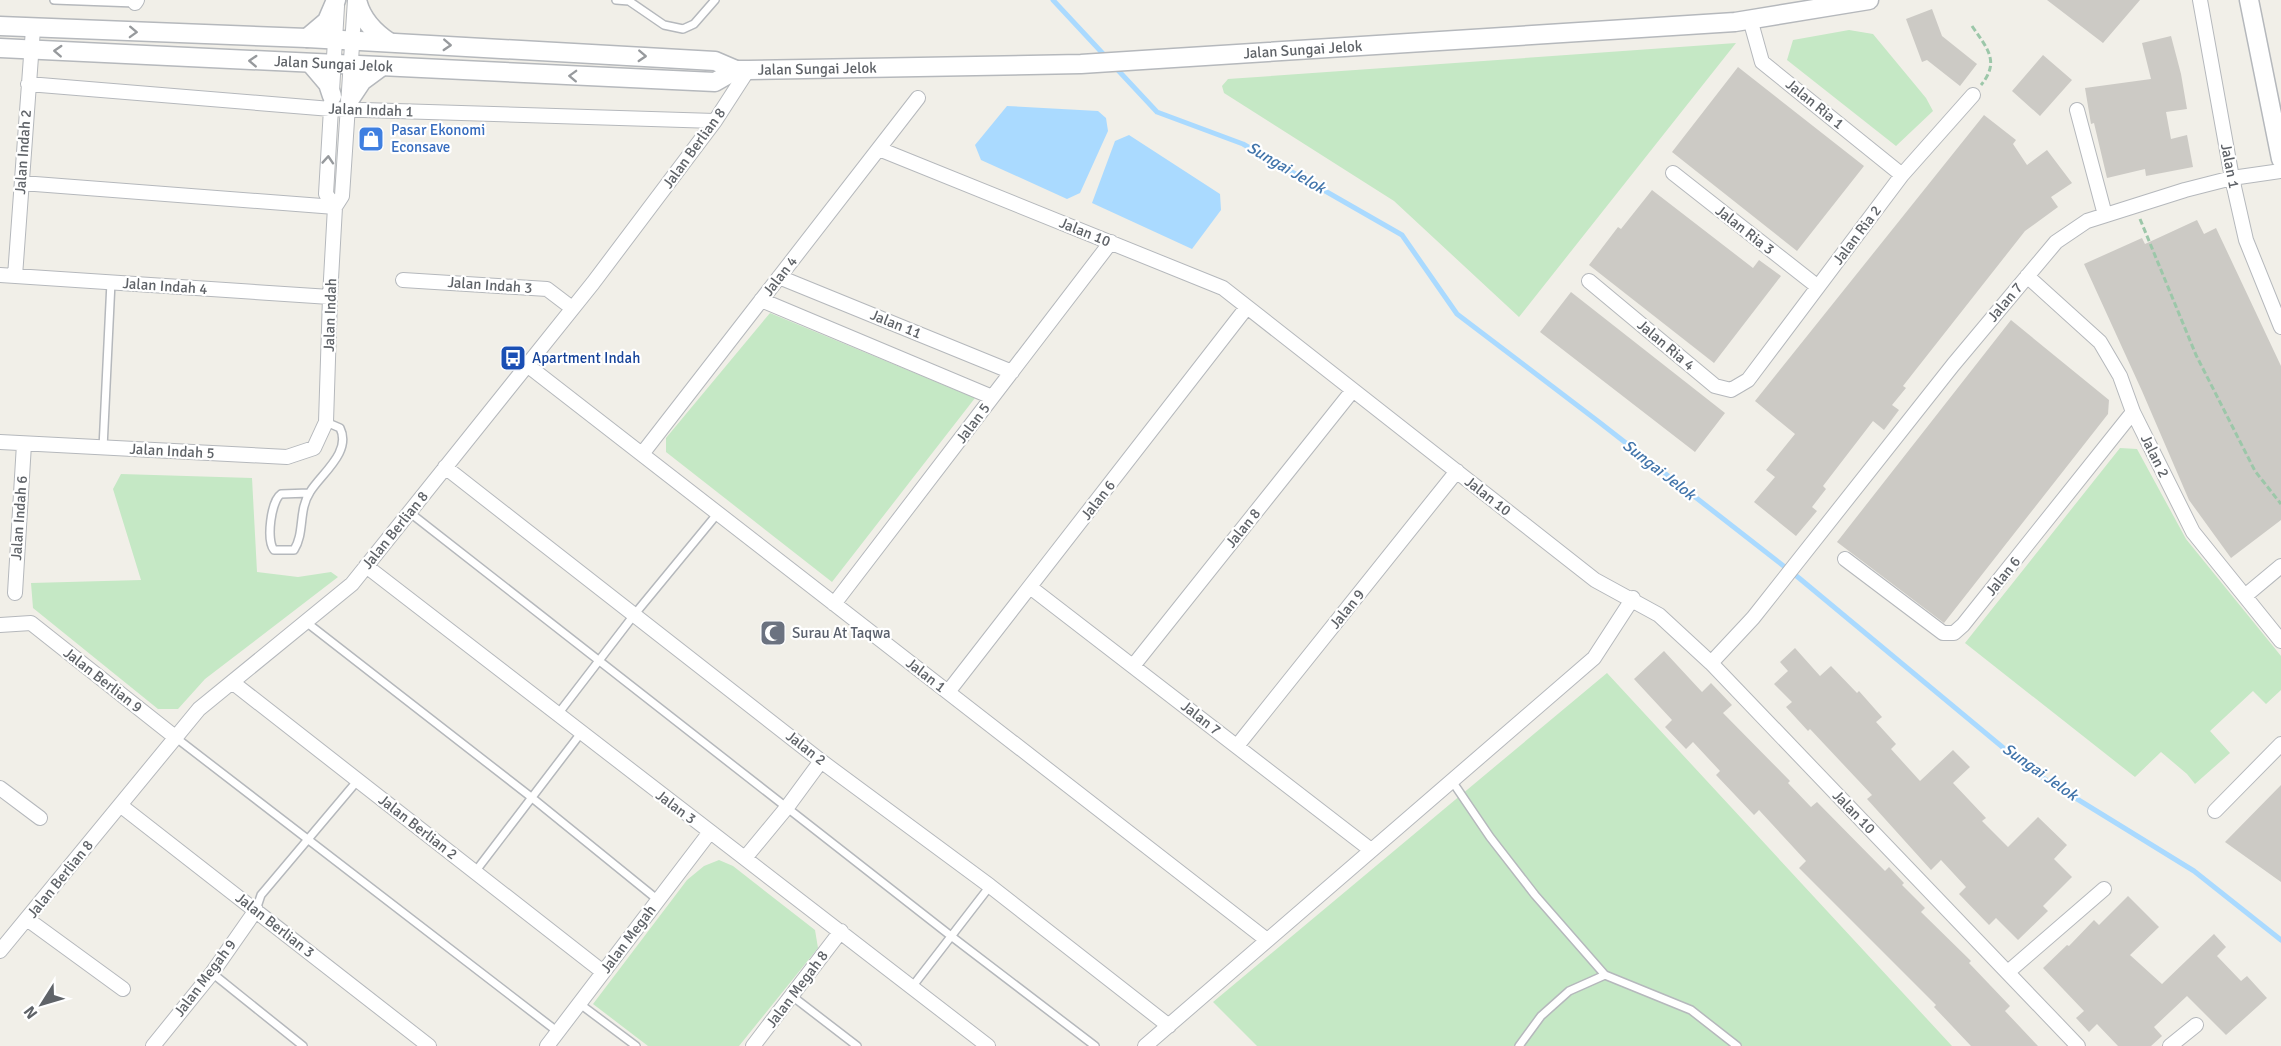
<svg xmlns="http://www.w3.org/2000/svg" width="2281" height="1046" font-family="Signika,sans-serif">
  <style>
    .green { fill: #c5e8c5 }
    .water { fill: #aadaff }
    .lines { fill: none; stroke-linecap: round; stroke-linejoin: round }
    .stream { stroke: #aadaff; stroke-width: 5 }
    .building { fill: #cccac5 }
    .service-casing { stroke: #b5b8bc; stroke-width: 10 }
    .minor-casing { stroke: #b5b8bc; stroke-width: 16 }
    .tertiary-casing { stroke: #b5b8bc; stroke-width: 21 }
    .path { stroke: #9cc7a9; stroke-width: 3; stroke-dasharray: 6 3; stroke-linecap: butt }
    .service { stroke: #fff; stroke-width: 7 }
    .minor { stroke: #fff; stroke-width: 14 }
    .tertiary { stroke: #fff; stroke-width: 18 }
    .oneway { stroke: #979a9d }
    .labels { text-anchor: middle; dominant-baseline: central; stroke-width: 4.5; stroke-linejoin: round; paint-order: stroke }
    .street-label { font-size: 15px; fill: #5f6368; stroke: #fff }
    .shop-label { font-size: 15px; fill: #366cbe; stroke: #fff; text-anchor: start }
    .transit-label { font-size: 15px; fill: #164399; stroke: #fff; text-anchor: start }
    .worship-label { font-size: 15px; fill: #5b616d; stroke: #fff; text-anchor: start }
    .water-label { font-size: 16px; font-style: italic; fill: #4174aa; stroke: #fff }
  </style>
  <rect width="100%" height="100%" fill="#f1efe8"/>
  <path class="green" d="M1849,30L1873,34L1926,98L1933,111L1896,146L1787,60L1793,40Z
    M1736,43L1519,317L1394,201L1224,93L1222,86L1228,79Z
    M770,313L975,398L832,582L666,452V438Z
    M2120,448L2137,449L2186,539L2281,656V690L2266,704L2253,691L2210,731L2230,753L2195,784L2187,774L2161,752L2135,777L1965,643Z
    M121,474L252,478L257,572L298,577L331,572L338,577L205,679L178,709H158L33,608L31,583L141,580L113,489Z
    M1607,673L1952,1046H1257L1213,1002Z
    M719,860L733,866L815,930L818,948L739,1046H648L593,1004L687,880L704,866Z"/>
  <path class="water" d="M1007,106L1098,111L1106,118L1108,131L1080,193L1067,199L981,160L975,145Z
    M1129,135L1220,194L1221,210L1192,249L1092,203L1115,141Z"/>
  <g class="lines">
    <path class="stream" d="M1053,0L1107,58
      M1115,67L1157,112L1243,144L1402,235L1457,314L1599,422L1799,578L2030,770L2194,871L2281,940"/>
  </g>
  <path class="building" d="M2047,0H2140L2103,43Z
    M1932,9L1942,36L1977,64L1960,86L1927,60L1922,62L1906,19Z
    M2171,36L2181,74L2187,109L2166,112L2171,139L2187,135L2193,167L2146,176L2145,169L2107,178L2094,123L2091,124L2085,88L2151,79L2142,43Z
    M2043,55L2072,80L2040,116L2012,91Z
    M1738,67L1864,166L1797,251L1672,152Z
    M1984,115L2016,140L2013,144L2027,165L2047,150L2072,183L2051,197L2058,207L2025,231L1903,386L1906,388L1892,405L1899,410L1884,430L1873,421L1823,486L1826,489L1812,507L1817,511L1796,536L1754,502L1775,477L1766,470L1795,434L1755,401Z
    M1652,190L1753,268L1759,260L1781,276L1714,363L1589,265L1618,227L1621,229Z
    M2197,220L2204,234L2216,228L2281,366V520L2231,558L2189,500L2142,391L2084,264L2142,238L2145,244Z
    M1571,292L1725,413L1695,452L1540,332Z
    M2011,320L2109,400L2108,414L1944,623L1837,542Z
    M1795,648L1820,676L1831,666L1857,693L1859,691L1882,717L1876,722L1896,744L1891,749L1920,781L1953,750L1970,767L1953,783L1986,818L1982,821L2008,847L2038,817L2067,845L2054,859L2072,877L2043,906L2048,911L2018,940L1996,918L1989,925L1959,894L1966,887L1941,860L1931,870L1867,799L1872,795L1810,729L1808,731L1786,707L1792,702L1774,684L1788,671L1780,662Z
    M1664,651L1702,692L1711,683L1732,705L1723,713L1790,781L1788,783L1811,807L1817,802L1885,871L1889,867L1904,883L1902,885L1925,908L1921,912L1971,961L1969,963L2010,1006L2005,1011L2038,1046H1971L1934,1007L1936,1005L1799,868L1806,861L1782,835L1759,810L1754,815L1716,775L1720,771L1693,742L1686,749L1665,727L1672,720L1634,679Z
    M2281,785V882L2225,842Z
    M2128,896L2159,927L2130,955L2162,984L2214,934L2226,947L2217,956L2241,981L2247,976L2267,998L2226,1035L2187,996L2154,1027L2162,1036L2151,1046H2118L2097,1024L2089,1032L2076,1018L2084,1011L2043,968L2067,945L2069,946L2094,920L2099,925Z"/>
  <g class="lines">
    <g class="service-casing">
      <path id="service" d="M54,0L135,3
        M616,0L629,1L664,25L683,29L694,24L715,0
        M103,448L111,282
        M309,493L281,494C271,501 266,540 274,550H294C305,533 298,510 310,492C321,474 352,452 340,428L326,422
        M409,512L951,936L1095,1046
        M306,622L531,797L658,900
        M558,714L634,615L718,513
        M175,737L558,1032
        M1452,781L1490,837L1535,895L1605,975L1691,1010L1737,1046
        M475,872L581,733
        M256,910L261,895L358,780
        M212,973L303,1046
        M912,987L990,886
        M792,996L857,1046
        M580,1004L636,1046
        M1519,1046L1541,1016L1569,991L1605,975"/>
    </g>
    <g class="minor-casing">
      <path id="minor" d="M2200,0L2232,178L2246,240L2281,327
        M135,3L137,0
        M1750,19L1762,62L1902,175
        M28,84L331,109L715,121
        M2077,110L2105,215
        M879,149L1223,288L1595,580L1659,615L1711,663L2078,1046
        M1673,173L1818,287
        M22,183L335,207
        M335,207L326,194L337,6
        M0,275L330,297
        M15,276L33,29
        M2027,276L2100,342L2120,376L2133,412L2193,532L2281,641
        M779,277L1012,372
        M403,280L547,289L572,308
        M1589,281L1715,386L1731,390L1748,380L1902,175L1973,95
        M761,300L992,397
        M527,365L1267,940
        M0,442L287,457L314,448L326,422L330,297L335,207L342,196L355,0
        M642,454L918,98
        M445,467L821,761L990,886L1169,1026
        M1845,559L1943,633H1954L1963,625L2133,412
        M366,566L988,1046
        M1030,587L1371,850
        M15,593L24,444
        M2245,596L2281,566
        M834,604L1111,242
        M0,625L31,623L175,737
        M1711,663L1753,618L1953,365L2056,242L2087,221L2185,190L2232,178L2281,171
        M1133,666L1353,390
        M232,682L603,972
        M948,692L1247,307
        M1237,746L1457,471
        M0,788L40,818
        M120,805L429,1046
        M2215,811L2281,744
        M745,858L788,806L821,761
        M27,919L123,989
        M0,951L199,709L352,584L593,283L715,121L748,70
        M2008,972L2104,889
        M153,1046L212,973L256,910
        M547,1046L710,832
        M753,1046L841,931
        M1145,1046L1594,658L1633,598
        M2170,1046L2196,1025"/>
    </g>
    <g class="tertiary-casing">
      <g id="tertiary">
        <path d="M357,0C361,18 374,32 389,42"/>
        <path d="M2249,0L2281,159"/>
        <path id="s1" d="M0,26L307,38L715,61L736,70H748L1081,64L1158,59L1735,22L1869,0"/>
        <path d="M307,38L327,21L336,0"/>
        <path id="s2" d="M0,48L715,82L736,70"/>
        <path d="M311,64L328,84L332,96"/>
        <path d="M350,99L362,81L381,67"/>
      </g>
    </g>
    <path class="path" d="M1972,26C1986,47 2001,61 1981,85
      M2140,219L2196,355L2255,471L2281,504"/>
    <use href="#service" class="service"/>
    <use href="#minor" class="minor"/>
    <use href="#tertiary" class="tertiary"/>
  </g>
  <defs><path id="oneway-chevron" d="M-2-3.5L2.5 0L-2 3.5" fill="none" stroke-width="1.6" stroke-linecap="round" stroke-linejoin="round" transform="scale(1.5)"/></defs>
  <g class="oneway">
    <use href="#oneway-chevron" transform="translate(133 32) rotate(2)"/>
    <use href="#oneway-chevron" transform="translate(447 45) rotate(3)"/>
    <use href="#oneway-chevron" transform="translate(58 51) rotate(-177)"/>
    <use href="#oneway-chevron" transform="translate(642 56) rotate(3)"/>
    <use href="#oneway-chevron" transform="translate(253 61) rotate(-177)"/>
    <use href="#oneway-chevron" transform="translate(573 76) rotate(-178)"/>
    <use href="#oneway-chevron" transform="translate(328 160) rotate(-86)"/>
  </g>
  <defs>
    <g id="shop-square" transform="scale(1.35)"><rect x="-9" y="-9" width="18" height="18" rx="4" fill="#3f7fe0" stroke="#fff"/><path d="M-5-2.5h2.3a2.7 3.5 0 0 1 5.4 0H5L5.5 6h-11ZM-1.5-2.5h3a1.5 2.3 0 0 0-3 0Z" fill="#fff"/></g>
    <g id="bus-square" transform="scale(1.35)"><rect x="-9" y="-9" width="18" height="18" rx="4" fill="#1a4fb4" stroke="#fff"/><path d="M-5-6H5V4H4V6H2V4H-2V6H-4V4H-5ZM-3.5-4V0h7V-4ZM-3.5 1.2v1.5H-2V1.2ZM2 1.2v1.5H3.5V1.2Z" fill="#fff"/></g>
    <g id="mosque-square" transform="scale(1.35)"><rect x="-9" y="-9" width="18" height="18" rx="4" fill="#6b7280" stroke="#fff"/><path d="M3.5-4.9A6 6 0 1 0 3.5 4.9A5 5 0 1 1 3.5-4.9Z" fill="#fff"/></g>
  </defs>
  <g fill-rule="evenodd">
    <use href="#shop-square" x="371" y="139"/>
    <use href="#bus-square" x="513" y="358"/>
    <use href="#mosque-square" x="773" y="633"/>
  </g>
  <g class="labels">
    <g class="street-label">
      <text stroke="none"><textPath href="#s1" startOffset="1306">Jalan Sungai Jelok</textPath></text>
      <text stroke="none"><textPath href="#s2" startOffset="334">Jalan Sungai Jelok</textPath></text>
      <text stroke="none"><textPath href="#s1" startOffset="820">Jalan Sungai Jelok</textPath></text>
      <text transform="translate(1815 104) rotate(39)">Jalan Ria 1</text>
      <text transform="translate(371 110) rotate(2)">Jalan Indah 1</text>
      <text transform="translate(694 148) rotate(-54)">Jalan Berlian 8</text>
      <text transform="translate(23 152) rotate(-86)">Jalan Indah 2</text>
      <text transform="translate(2230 166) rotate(79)">Jalan 1</text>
      <text transform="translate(1745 230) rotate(38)">Jalan Ria 3</text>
      <text transform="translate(1085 232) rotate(22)">Jalan 10</text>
      <text transform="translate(1857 235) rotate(-53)">Jalan Ria 2</text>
      <text transform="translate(780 276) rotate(-52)">Jalan 4</text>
      <text transform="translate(490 285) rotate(4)">Jalan Indah 3</text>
      <text transform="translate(165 286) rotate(4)">Jalan Indah 4</text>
      <text transform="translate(2005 302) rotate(-50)">Jalan 7</text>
      <text transform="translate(330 315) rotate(-88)">Jalan Indah</text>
      <text transform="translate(896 324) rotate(22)">Jalan 11</text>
      <text transform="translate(1666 345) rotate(40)">Jalan Ria 4</text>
      <text transform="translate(973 423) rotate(-53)">Jalan 5</text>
      <text transform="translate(172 451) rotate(3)">Jalan Indah 5</text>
      <text transform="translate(2155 456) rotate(64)">Jalan 2</text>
      <text transform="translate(1488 496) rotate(38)">Jalan 10</text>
      <text transform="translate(1098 500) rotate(-52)">Jalan 6</text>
      <text transform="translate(19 518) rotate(-86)">Jalan Indah 6</text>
      <text transform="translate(1243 528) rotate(-51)">Jalan 8</text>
      <text transform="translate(395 530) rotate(-51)">Jalan Berlian 8</text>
      <text transform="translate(2003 576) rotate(-51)">Jalan 6</text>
      <text transform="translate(1347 609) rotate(-51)">Jalan 9</text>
      <text transform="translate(926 675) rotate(38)">Jalan 1</text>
      <text transform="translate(103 680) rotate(38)">Jalan Berlian 9</text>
      <text transform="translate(1201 718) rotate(38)">Jalan 7</text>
      <text transform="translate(806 748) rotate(38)">Jalan 2</text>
      <text transform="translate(676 807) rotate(37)">Jalan 3</text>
      <text transform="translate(1854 812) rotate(46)">Jalan 10</text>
      <text transform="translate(418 827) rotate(38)">Jalan Berlian 2</text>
      <text transform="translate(60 879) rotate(-51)">Jalan Berlian 8</text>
      <text transform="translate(275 925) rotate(38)">Jalan Berlian 3</text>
      <text transform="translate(628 939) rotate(-53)">Jalan Megah</text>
      <text transform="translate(205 978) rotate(-53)">Jalan Megah 9</text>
      <text transform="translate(797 989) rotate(-53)">Jalan Megah 8</text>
    </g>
    <g class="shop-label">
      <text x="391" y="130">Pasar Ekonomi<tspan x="391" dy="17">Econsave</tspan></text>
    </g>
    <g class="transit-label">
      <text x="532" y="358">Apartment Indah</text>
    </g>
    <g class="worship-label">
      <text x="792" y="633">Surau At Taqwa</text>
    </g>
    <g class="water-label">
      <text transform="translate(1286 168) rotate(30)">Sungai Jelok</text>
      <text transform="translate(1659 470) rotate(38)">Sungai Jelok</text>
      <text transform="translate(2040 772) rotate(35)">Sungai Jelok</text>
    </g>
  </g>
  <g transform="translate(42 1004) rotate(233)" stroke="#ffffff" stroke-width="4.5" paint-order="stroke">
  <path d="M0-4.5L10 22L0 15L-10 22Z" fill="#5f6368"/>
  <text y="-9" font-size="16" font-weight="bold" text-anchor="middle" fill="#5f6368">N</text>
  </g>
</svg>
